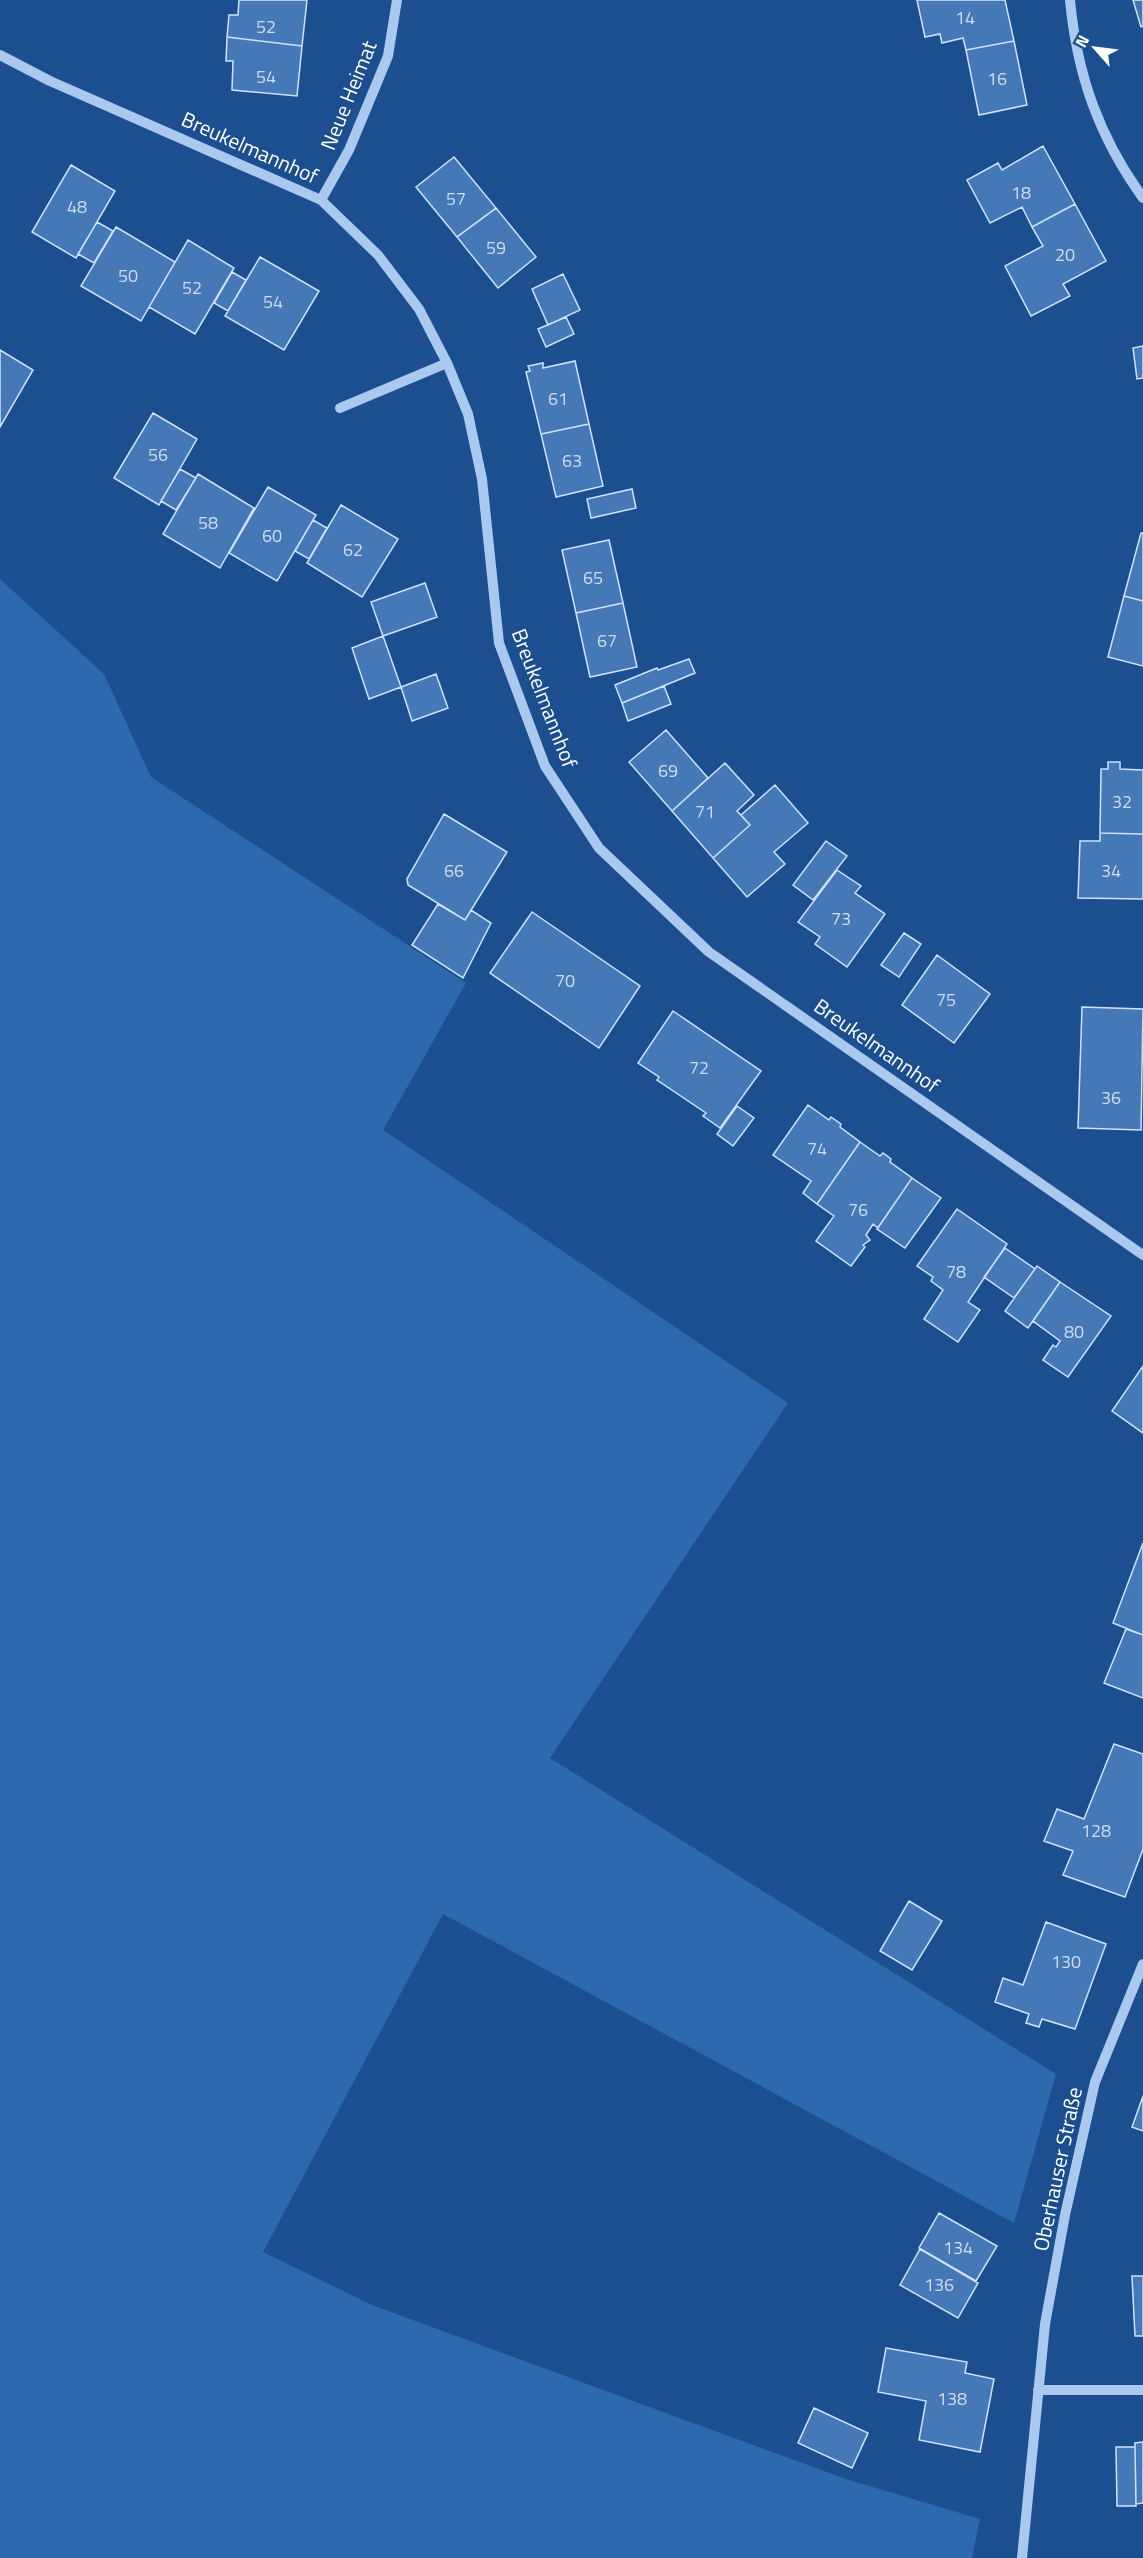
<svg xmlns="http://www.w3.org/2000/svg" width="1143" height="2558" font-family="'Titillium Web',sans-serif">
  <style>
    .green { fill: #2e69ad }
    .building { fill: #4478b7; stroke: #cfe3fa; stroke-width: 1.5 }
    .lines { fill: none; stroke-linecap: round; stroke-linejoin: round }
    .minor { stroke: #a9c9ee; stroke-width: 10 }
    .labels { text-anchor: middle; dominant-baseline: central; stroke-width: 5; stroke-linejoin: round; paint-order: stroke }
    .number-label { font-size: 18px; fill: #d0dded }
    .street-label { font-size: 21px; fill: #fff; stroke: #1b4f8f }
  </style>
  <rect width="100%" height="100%" fill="#1b4f8f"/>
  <path class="green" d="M0,579L104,674L151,777L466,983L383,1130L788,1403L550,1758L1056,2074L1014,2223L443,1914L263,2252L372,2305L846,2479L980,2519L972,2558H0Z"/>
  <path class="building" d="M239,0H307L302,46L227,37L229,15H238Z
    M917,0H1005L1014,41L966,50L963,38L942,43L940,34L925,37Z
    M1133,0H1143V26L1141,27Z
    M227,37L302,46L297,96L232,90L233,61H226Z
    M1014,41L1027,105L979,115L966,50Z
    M1043,146L1075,204L1032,227L1022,207L990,223L967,180L998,163L1002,170Z
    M454,157L496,208L457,237L416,187Z
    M71,165L115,191L76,258L32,232Z
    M1075,204L1106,261L1063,284L1070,296L1031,316L1005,266L1043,246L1032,227Z
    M496,208L536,257L498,288L457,237Z
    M97,222L113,231L94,263L78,254Z
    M116,227L175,262L141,321L81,286Z
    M188,240L234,268L195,334L149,307Z
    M260,257L319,291L284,350L225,316Z
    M232,272L246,280L228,311L214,303Z
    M563,274L580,310L548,325L532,289Z
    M566,317L574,334L546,347L538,329Z
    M1143,346V378L1137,379L1133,348Z
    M0,350L33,370L0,427Z
    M575,361L589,424L541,434L526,372L530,371L528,366L543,363V368Z
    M153,413L197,439L159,505L114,478Z
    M589,424L603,486L556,497L541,434Z
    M180,469L196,478L176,510L161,501Z
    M198,474L254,508L220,568L163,534Z
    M268,487L316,515L277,581L229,553Z
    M632,489L636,508L591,518L587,499Z
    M341,505L398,539L362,597L307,563Z
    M313,520L327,528L309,559L295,551Z
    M1141,533H1143V601L1124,596Z
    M609,540L623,603L576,613L562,550Z
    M425,583L437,617L383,636L371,602Z
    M1124,596L1143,601V666L1108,657Z
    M623,603L637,667L590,677L576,613Z
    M383,636L401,687L369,699L352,648Z
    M689,659L695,673L622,703L615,685L657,668L658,670Z
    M436,674L448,708L412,721L401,687Z
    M664,686L671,704L628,721L622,703Z
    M666,730L708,778L672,811L629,762Z
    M1108,762H1120V769L1143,770V834L1100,833L1101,769H1108Z
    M725,763L754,795L737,811L750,825L713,858L672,811Z
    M775,785L808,823L774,852L785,864L747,897L713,858L750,825L741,815Z
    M444,814L507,852L465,920L408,885L407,879Z
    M1100,833L1143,834V899L1078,898L1080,841H1100Z
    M826,841L847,856L813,900L793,885Z
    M837,870L861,886L855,893L885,914L847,967L815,944L820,937L798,922Z
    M438,904L465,920L471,910L491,923L463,978L412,945Z
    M532,912L640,986L599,1048L490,973Z
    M904,933L921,944L899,977L881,965Z
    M937,955L990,994L954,1043L902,1005Z
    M1082,1007L1143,1009L1141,1130L1078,1128Z
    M673,1011L761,1071L720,1128L703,1116L706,1113L657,1080L659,1077L638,1063Z
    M808,1105L829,1120L831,1117L841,1124L840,1127L860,1142L817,1204L803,1193L811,1181L773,1155Z
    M737,1106L754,1118L733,1146L717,1134Z
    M860,1142L880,1156L883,1153L891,1159L890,1162L912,1178L878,1228L873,1224L866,1235L870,1240L863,1245L865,1247L851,1266L816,1241L834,1216L817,1204Z
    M912,1178L941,1198L905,1248L877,1229Z
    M957,1209L1007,1244L968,1302L980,1310L958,1342L924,1319L943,1290L931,1281L933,1277L917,1266Z
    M1005,1248L1035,1269L1014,1298L984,1277Z
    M1037,1266L1060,1282L1028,1328L1005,1311Z
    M1060,1282L1111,1316L1068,1377L1043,1360L1053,1345L1056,1347L1060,1341L1033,1321Z
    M1143,1366V1433L1112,1411Z
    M1143,1543V1635L1113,1623Z
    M1126,1629L1143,1635V1698L1104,1683Z
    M1114,1744L1143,1754V1849L1125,1897L1063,1875L1073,1851L1044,1841L1057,1809L1084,1819Z
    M909,1901L942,1921L912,1970L880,1951Z
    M1046,1922L1106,1944L1075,2029L1042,2019L1039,2027L1026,2023L1029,2014L995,2002L1003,1978L1023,1985Z
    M1143,2096V2131L1132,2127Z
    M939,2213L997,2246L976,2281L919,2248Z
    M920,2249L978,2283L958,2318L900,2285Z
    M1132,2276H1143V2336H1135Z
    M886,2348L967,2362L965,2373L994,2379L980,2452L919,2440L926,2401L878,2392Z
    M814,2408L868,2433L852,2468L798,2443Z
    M1143,2442V2503L1136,2504L1135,2447V2443Z
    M1116,2447H1135L1136,2506H1117Z"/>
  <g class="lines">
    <path class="minor" d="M1070,0C1077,75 1099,137 1143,198
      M0,55L50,81L321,200L378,255L419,309L447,363L468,414L482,479L499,643L545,766L599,848L709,952L1143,1255
      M321,200L349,150L388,56L397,0
      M340,408L447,363
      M1038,2390H1143
      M1022,2558L1045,2324L1065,2215L1095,2082L1143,1964"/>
  </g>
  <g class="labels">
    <g class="number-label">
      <text x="965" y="17">14</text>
      <text x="266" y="26">52</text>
      <text x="266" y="76">54</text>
      <text x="997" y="78">16</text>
      <text x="1021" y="192">18</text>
      <text x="456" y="198">57</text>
      <text x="77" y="206">48</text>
      <text x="496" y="247">59</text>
      <text x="1065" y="254">20</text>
      <text x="128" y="275">50</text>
      <text x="192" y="287">52</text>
      <text x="273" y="301">54</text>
      <text x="558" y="398">61</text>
      <text x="158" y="454">56</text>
      <text x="572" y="460">63</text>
      <text x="208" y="522">58</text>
      <text x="272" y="535">60</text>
      <text x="353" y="549">62</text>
      <text x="593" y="577">65</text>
      <text x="607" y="640">67</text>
      <text x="668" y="770">69</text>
      <text x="1122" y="801">32</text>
      <text x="705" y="811">71</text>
      <text x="454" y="870">66</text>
      <text x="1111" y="870">34</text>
      <text x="841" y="918">73</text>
      <text x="565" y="980">70</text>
      <text x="946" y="999">75</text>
      <text x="699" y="1067">72</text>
      <text x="1111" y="1097">36</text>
      <text x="817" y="1148">74</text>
      <text x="858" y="1209">76</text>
      <text x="956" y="1271">78</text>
      <text x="1074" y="1331">80</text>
      <text x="1096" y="1830">128</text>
      <text x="1066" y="1961">130</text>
      <text x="958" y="2247">134</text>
      <text x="939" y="2284">136</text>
      <text x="952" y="2398">138</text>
    </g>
    <g class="street-label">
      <text transform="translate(348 95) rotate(-68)">Neue Heimat</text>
      <text transform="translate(250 147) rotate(24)">Breukelmannhof</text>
      <text transform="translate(545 698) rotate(69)">Breukelmannhof</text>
      <text transform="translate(877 1045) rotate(35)">Breukelmannhof</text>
      <text transform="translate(1057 2169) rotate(-78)">Oberhauser Straße</text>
    </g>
  </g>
  <g transform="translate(1095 48) rotate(298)" stroke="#1b4f8f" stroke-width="4.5" paint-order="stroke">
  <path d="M0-4.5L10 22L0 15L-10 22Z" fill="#ffffff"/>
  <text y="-9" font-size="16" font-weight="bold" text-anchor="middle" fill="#ffffff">N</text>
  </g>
</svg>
